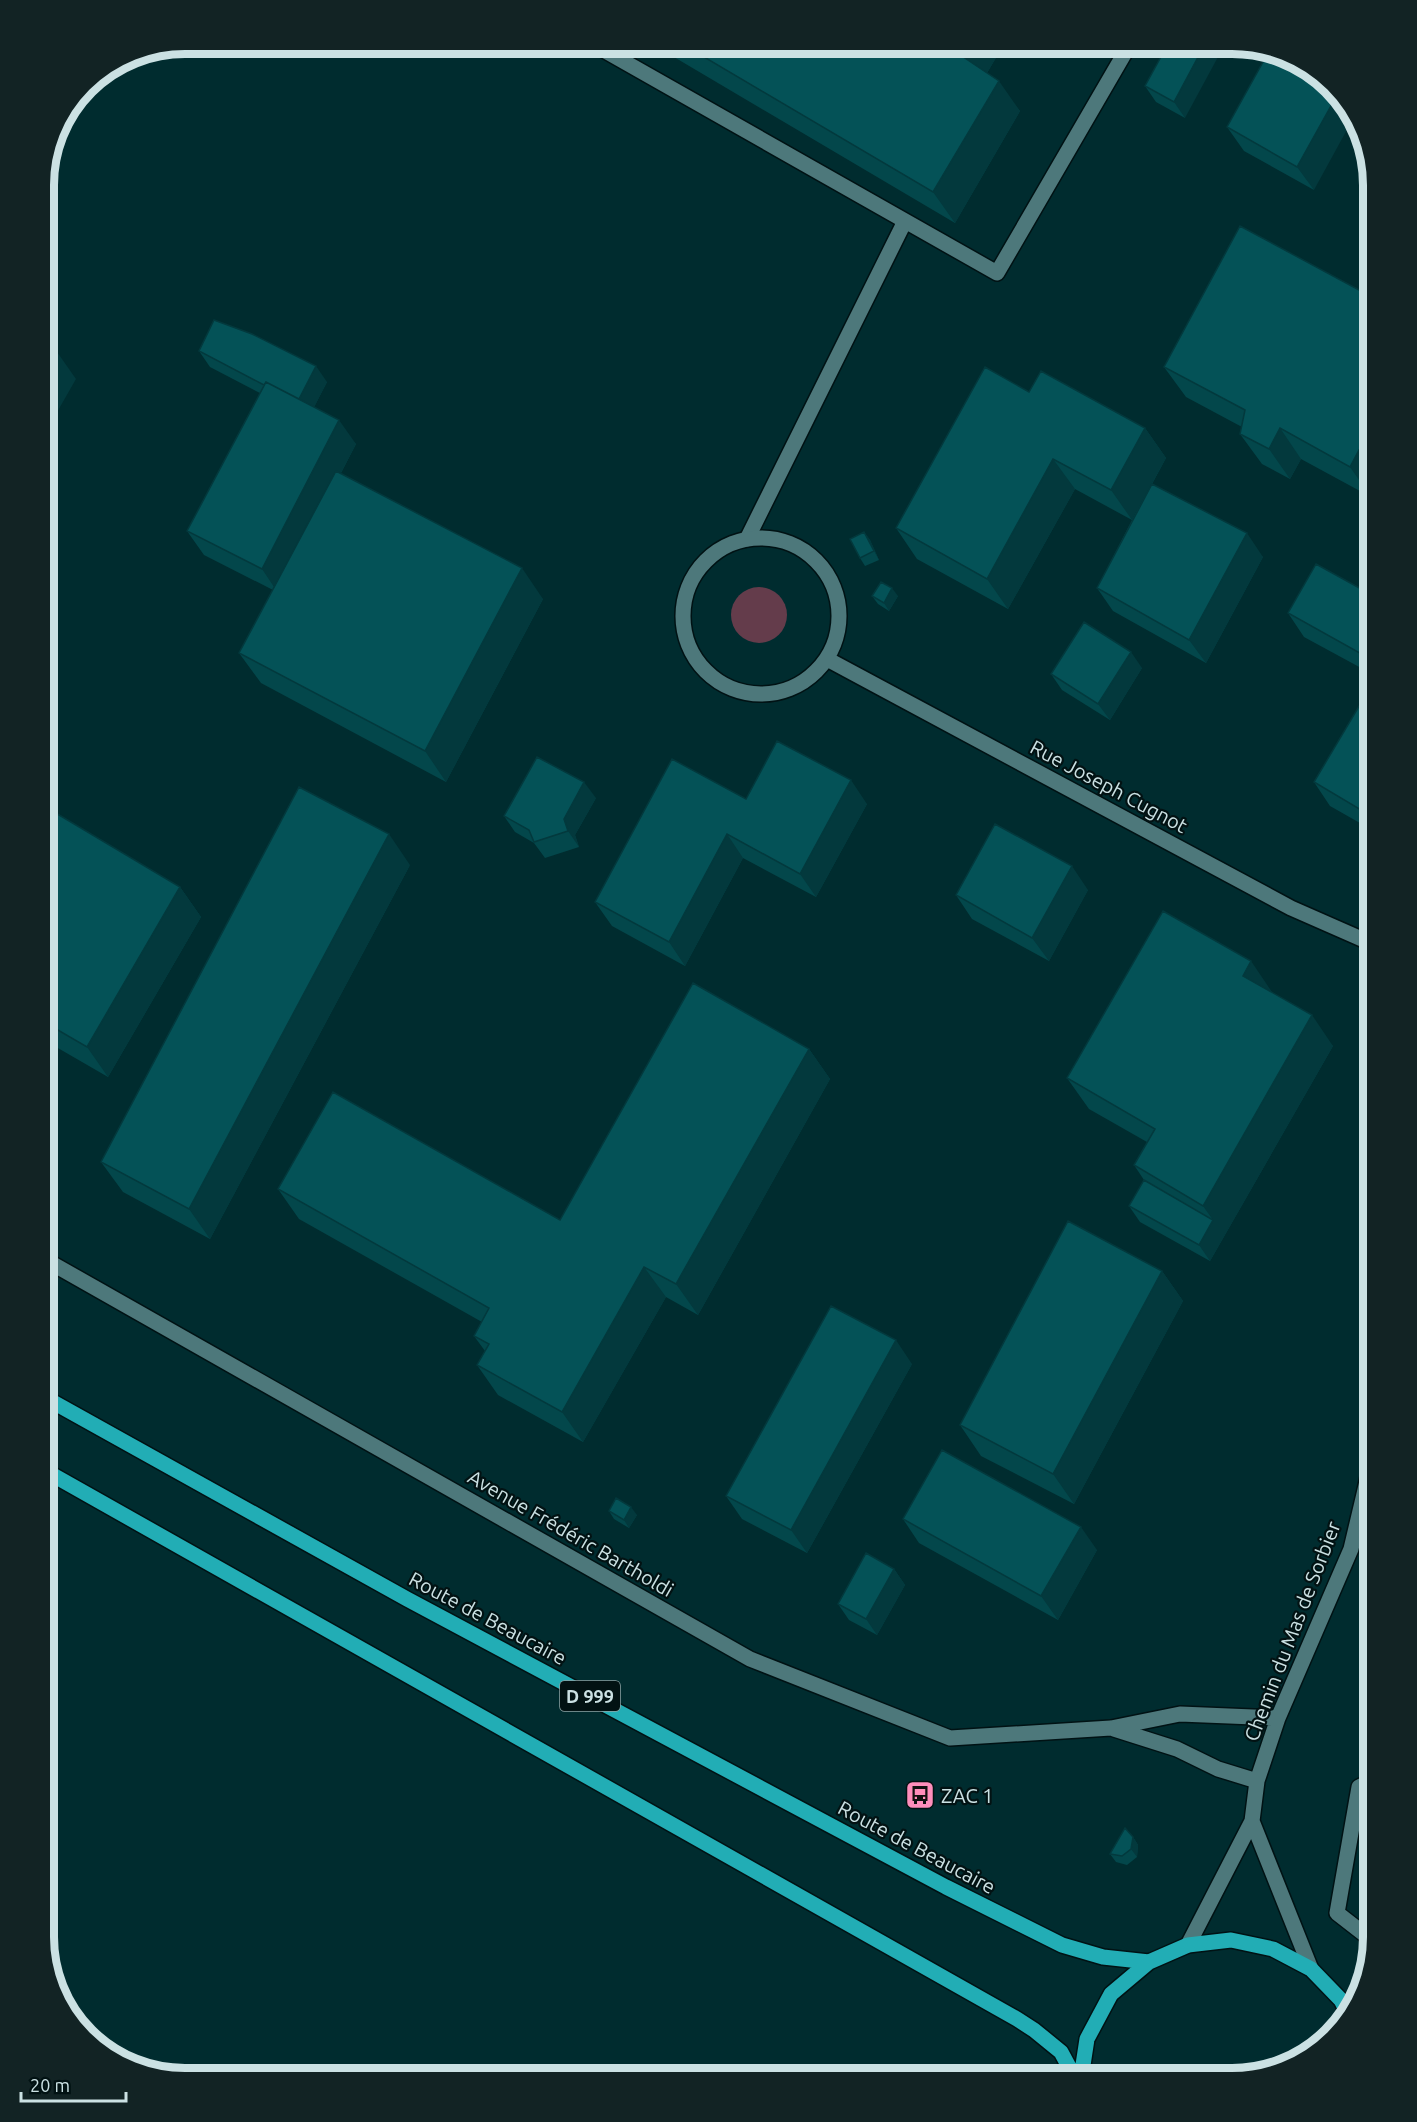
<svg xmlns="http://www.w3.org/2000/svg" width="1417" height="2122" font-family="Ubuntu,sans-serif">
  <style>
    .green { fill: #643c4b }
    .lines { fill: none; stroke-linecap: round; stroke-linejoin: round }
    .service-casing { stroke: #001214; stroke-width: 18 }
    .minor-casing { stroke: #001214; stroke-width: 18 }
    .primary-casing { stroke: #001214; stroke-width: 18 }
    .service { stroke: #4d787b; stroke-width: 15 }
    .minor { stroke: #4d787b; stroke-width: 15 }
    .primary { stroke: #22adb5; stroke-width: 15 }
    .wall { fill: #03474b }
    .shaded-wall { fill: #03393d }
    .building { fill: #045257; stroke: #03393d; stroke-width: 1.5 }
    .labels { text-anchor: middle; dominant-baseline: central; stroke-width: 4.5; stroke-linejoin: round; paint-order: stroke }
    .shield { fill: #021213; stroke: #8fa3a5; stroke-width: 1.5 }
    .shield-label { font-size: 18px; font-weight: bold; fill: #cbe1e3 }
    .street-label { font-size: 20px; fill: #cbe1e3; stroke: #021213 }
    .poi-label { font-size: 20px; fill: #cbe1e3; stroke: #021213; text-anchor: start }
    .rim { fill: none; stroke: #cbe1e3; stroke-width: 8 }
  </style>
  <rect width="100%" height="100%" fill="#002c2f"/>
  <path class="green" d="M731 615a28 28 0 1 1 56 0a28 28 0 1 1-56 0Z"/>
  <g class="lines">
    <g class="service-casing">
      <path id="service" d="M593,44L997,273L1130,44
        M747,539L905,221
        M1373,1941L1337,1913L1359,1787L1373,1780"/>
    </g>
    <g class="minor-casing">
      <path id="minor" d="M683 616a78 78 0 1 1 156 0a78 78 0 1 1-156 0Z
        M827,659L1291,908L1373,944
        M44,1259L750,1659L950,1738L1111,1728L1180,1714L1278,1718
        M1114,1729L1177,1749L1218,1769L1257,1781
        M1252,1821L1311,1969
        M1188,1945L1252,1821L1257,1781L1278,1718L1351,1549L1373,1456"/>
    </g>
    <g class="primary-casing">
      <path id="primary" d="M44,1397L407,1599L946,1887L1062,1945L1103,1957L1149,1962
        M44,1470L1017,2019L1034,2030L1061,2052L1075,2078
        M1081,2078L1087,2039L1111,1994L1149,1962L1188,1945L1231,1940L1273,1949L1311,1969L1341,2000L1348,2014"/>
    </g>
    <use href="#service" class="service"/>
    <use href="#minor" class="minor"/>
    <use href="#primary" class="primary"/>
  </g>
  <path class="wall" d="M652,44H1004L987,73L1020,111L955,223Z
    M1168,44L1185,118L1156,102L1145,86Z
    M1268,53L1314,190L1244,151L1227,127Z
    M1374,298V493L1371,497L1301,459L1290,479L1262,464L1240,434L1242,427L1186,397L1164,367Z
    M199,351L327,382L314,407L356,444L341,473L543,599L446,782L261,683L239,653L273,590L204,555L187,531L260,393L210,367Z
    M1029,392L1145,428L1166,458L1152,484L1263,557L1206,663L1113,611L1097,588L1132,520L1075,489L1008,609L917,559L896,528Z
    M864,532L870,540L879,560L865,566L860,558Z
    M872,596H898L889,611L878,604Z
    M1374,596V675L1304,637L1288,613Z
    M1142,668L1110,720L1062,690L1051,674Z
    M1374,681V831L1330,806L1314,782Z
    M596,798L575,835L579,847L545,858L534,843L515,832L504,816Z
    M746,799L867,804L816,897L743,858L685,966L612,926L595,902Z
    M44,806L180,887L201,917L108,1077L44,1040Z
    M410,865L210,1239L123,1192L101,1162Z
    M1088,890L1049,961L972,919L956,895Z
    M1272,992L1333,1046L1210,1261L1140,1222L1129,1206L1144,1180L1134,1165L1147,1142L1089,1109L1067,1078Z
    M809,1049L830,1079L698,1315L666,1297L583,1442L498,1395L477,1365L485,1351L474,1336L482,1322L299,1219L278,1189L560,1220Z
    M1162,1271L1183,1301L1074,1504L981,1456L960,1425Z
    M912,1364L807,1553L742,1519L726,1496Z
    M609,1511L637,1515L629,1528L614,1519Z
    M903,1519L1097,1550L1058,1620L919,1543Z
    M894,1569L905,1585L877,1635L849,1620L838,1604Z
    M1133,1837L1138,1845L1137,1857L1127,1865L1116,1862L1110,1854Z"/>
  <path class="shaded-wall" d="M965,44H1004L980,85L959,54Z
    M1205,44H1225L1185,118L1174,102Z
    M999,81L1020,111L955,223L933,192Z
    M1337,95L1355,115L1314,190L1297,167Z
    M55,349L76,379L44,435V368Z
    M316,366L327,382L308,419L297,403Z
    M339,420L356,444L278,593L262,569Z
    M1145,428L1166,458L1132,520L1111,490Z
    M1280,428L1301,459L1290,479L1269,449Z
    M1359,450L1374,471V493L1371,497L1350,467Z
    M1053,459L1075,489L1008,609L987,579Z
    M864,532L870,540L879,560L874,551Z
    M1247,533L1263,557L1206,663L1189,640Z
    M522,568L543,599L446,782L425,751Z
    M892,588L898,596L889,611L884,603Z
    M1131,652L1142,668L1110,720L1098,704Z
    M851,780L867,804L816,897L800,874Z
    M584,782L596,798L575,835L579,847L568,831L564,819Z
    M1374,788V828L1361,810Z
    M389,834L410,865L210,1239L189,1209Z
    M727,834L743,858L685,966L669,942Z
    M1072,866L1088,890L1049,961L1032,938Z
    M180,887L201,917L108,1077L87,1047Z
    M1251,961L1272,992L1264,1006L1243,976Z
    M1312,1015L1333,1046L1210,1261L1199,1245L1213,1220L1203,1206Z
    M809,1049L830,1079L698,1315L676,1284Z
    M644,1267L666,1297L583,1442L562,1412Z
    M1162,1271L1183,1301L1074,1504L1053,1474Z
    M896,1340L912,1364L807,1553L791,1530Z
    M631,1507L637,1515L629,1528L624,1520Z
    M1081,1527L1097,1550L1058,1620L1041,1596Z
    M894,1569L905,1585L877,1635L866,1619Z
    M1133,1837L1138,1845L1137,1857L1131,1849Z"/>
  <path class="building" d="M682,44H965L959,54L999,81L933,192Z
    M1168,44H1205L1174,102L1145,86Z
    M1268,53L1310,67L1337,95L1297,167L1227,127Z
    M1240,226L1374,298V458L1359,450L1350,467L1280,428L1269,449L1240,434L1245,410L1164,367Z
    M214,320L252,334L316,366L299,399L266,382L264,385L199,351Z
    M44,343L55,349L44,368Z
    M985,367L1029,392L1041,371L1145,428L1111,490L1053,459L987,579L896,528Z
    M266,382L339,420L262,569L187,531Z
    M336,471L522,568L425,751L239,653Z
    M1152,484L1247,533L1189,640L1097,588Z
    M864,532L874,551L860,558L850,539Z
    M1316,564L1374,596V661L1288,613Z
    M881,582L892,588L884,603L872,596Z
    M1084,622L1131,652L1098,704L1051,674Z
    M1374,681V788L1361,810L1314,782Z
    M777,741L851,780L800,874L727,834L669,942L595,902L672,759L746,799Z
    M537,757L584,782L564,819L568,831L534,842L529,830L504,816Z
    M299,787L389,834L189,1209L101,1162Z
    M44,806L180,887L87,1047L44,1022Z
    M995,824L1072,866L1032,938L956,895Z
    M1163,911L1251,961L1243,976L1312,1015L1203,1206L1134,1165L1155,1129L1067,1078Z
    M693,983L809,1049L676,1284L644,1267L562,1412L477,1365L489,1344L474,1336L489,1308L278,1189L333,1092L560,1220Z
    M1144,1180L1213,1220L1199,1245L1129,1206Z
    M1068,1221L1162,1271L1053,1474L960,1425Z
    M831,1306L896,1340L791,1530L726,1496Z
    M942,1450L1081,1527L1041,1596L903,1519Z
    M616,1498L631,1507L624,1520L609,1511Z
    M866,1553L894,1569L866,1619L838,1604Z
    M1125,1828L1133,1837L1131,1849L1122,1856L1110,1854Z"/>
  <defs>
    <g id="bus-square" transform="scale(1.5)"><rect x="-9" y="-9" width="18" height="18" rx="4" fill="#fe8ebb" stroke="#021213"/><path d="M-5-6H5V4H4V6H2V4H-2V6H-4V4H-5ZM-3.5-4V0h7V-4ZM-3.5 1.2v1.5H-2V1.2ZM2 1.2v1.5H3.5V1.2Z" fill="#111"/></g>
  </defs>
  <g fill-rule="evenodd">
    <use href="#bus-square" x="920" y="1795"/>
  </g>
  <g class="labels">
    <rect class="shield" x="560" y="1681" width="60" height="30" rx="4.5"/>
    <g class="shield-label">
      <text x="590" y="1696">D 999</text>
    </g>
    <g class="street-label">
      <text transform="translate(1109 786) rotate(28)">Rue Joseph Cugnot</text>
      <text transform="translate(571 1533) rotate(30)">Avenue Frédéric Bartholdi</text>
      <text transform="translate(488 1618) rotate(28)">Route de Beaucaire</text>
      <text transform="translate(1292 1631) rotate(-69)">Chemin du Mas de Sorbier</text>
      <text transform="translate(917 1847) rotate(28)">Route de Beaucaire</text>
    </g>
    <g class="poi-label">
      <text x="941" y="1795">ZAC 1</text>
    </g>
  </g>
  <path d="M0 0H1417V2122H0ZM185 54H1232A131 131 0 0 1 1363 185V1937A131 131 0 0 1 1232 2068H185A131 131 0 0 1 54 1937V185A131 131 0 0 1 185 54Z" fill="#122324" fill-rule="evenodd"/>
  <path class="rim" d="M185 54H1232A131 131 0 0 1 1363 185V1937A131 131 0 0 1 1232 2068H185A131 131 0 0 1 54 1937V185A131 131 0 0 1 185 54Z"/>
  <path d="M21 2092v9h105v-9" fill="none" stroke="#cbe1e3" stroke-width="3"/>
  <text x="30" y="2092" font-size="18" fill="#cbe1e3" stroke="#021213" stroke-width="4.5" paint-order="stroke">20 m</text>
</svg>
